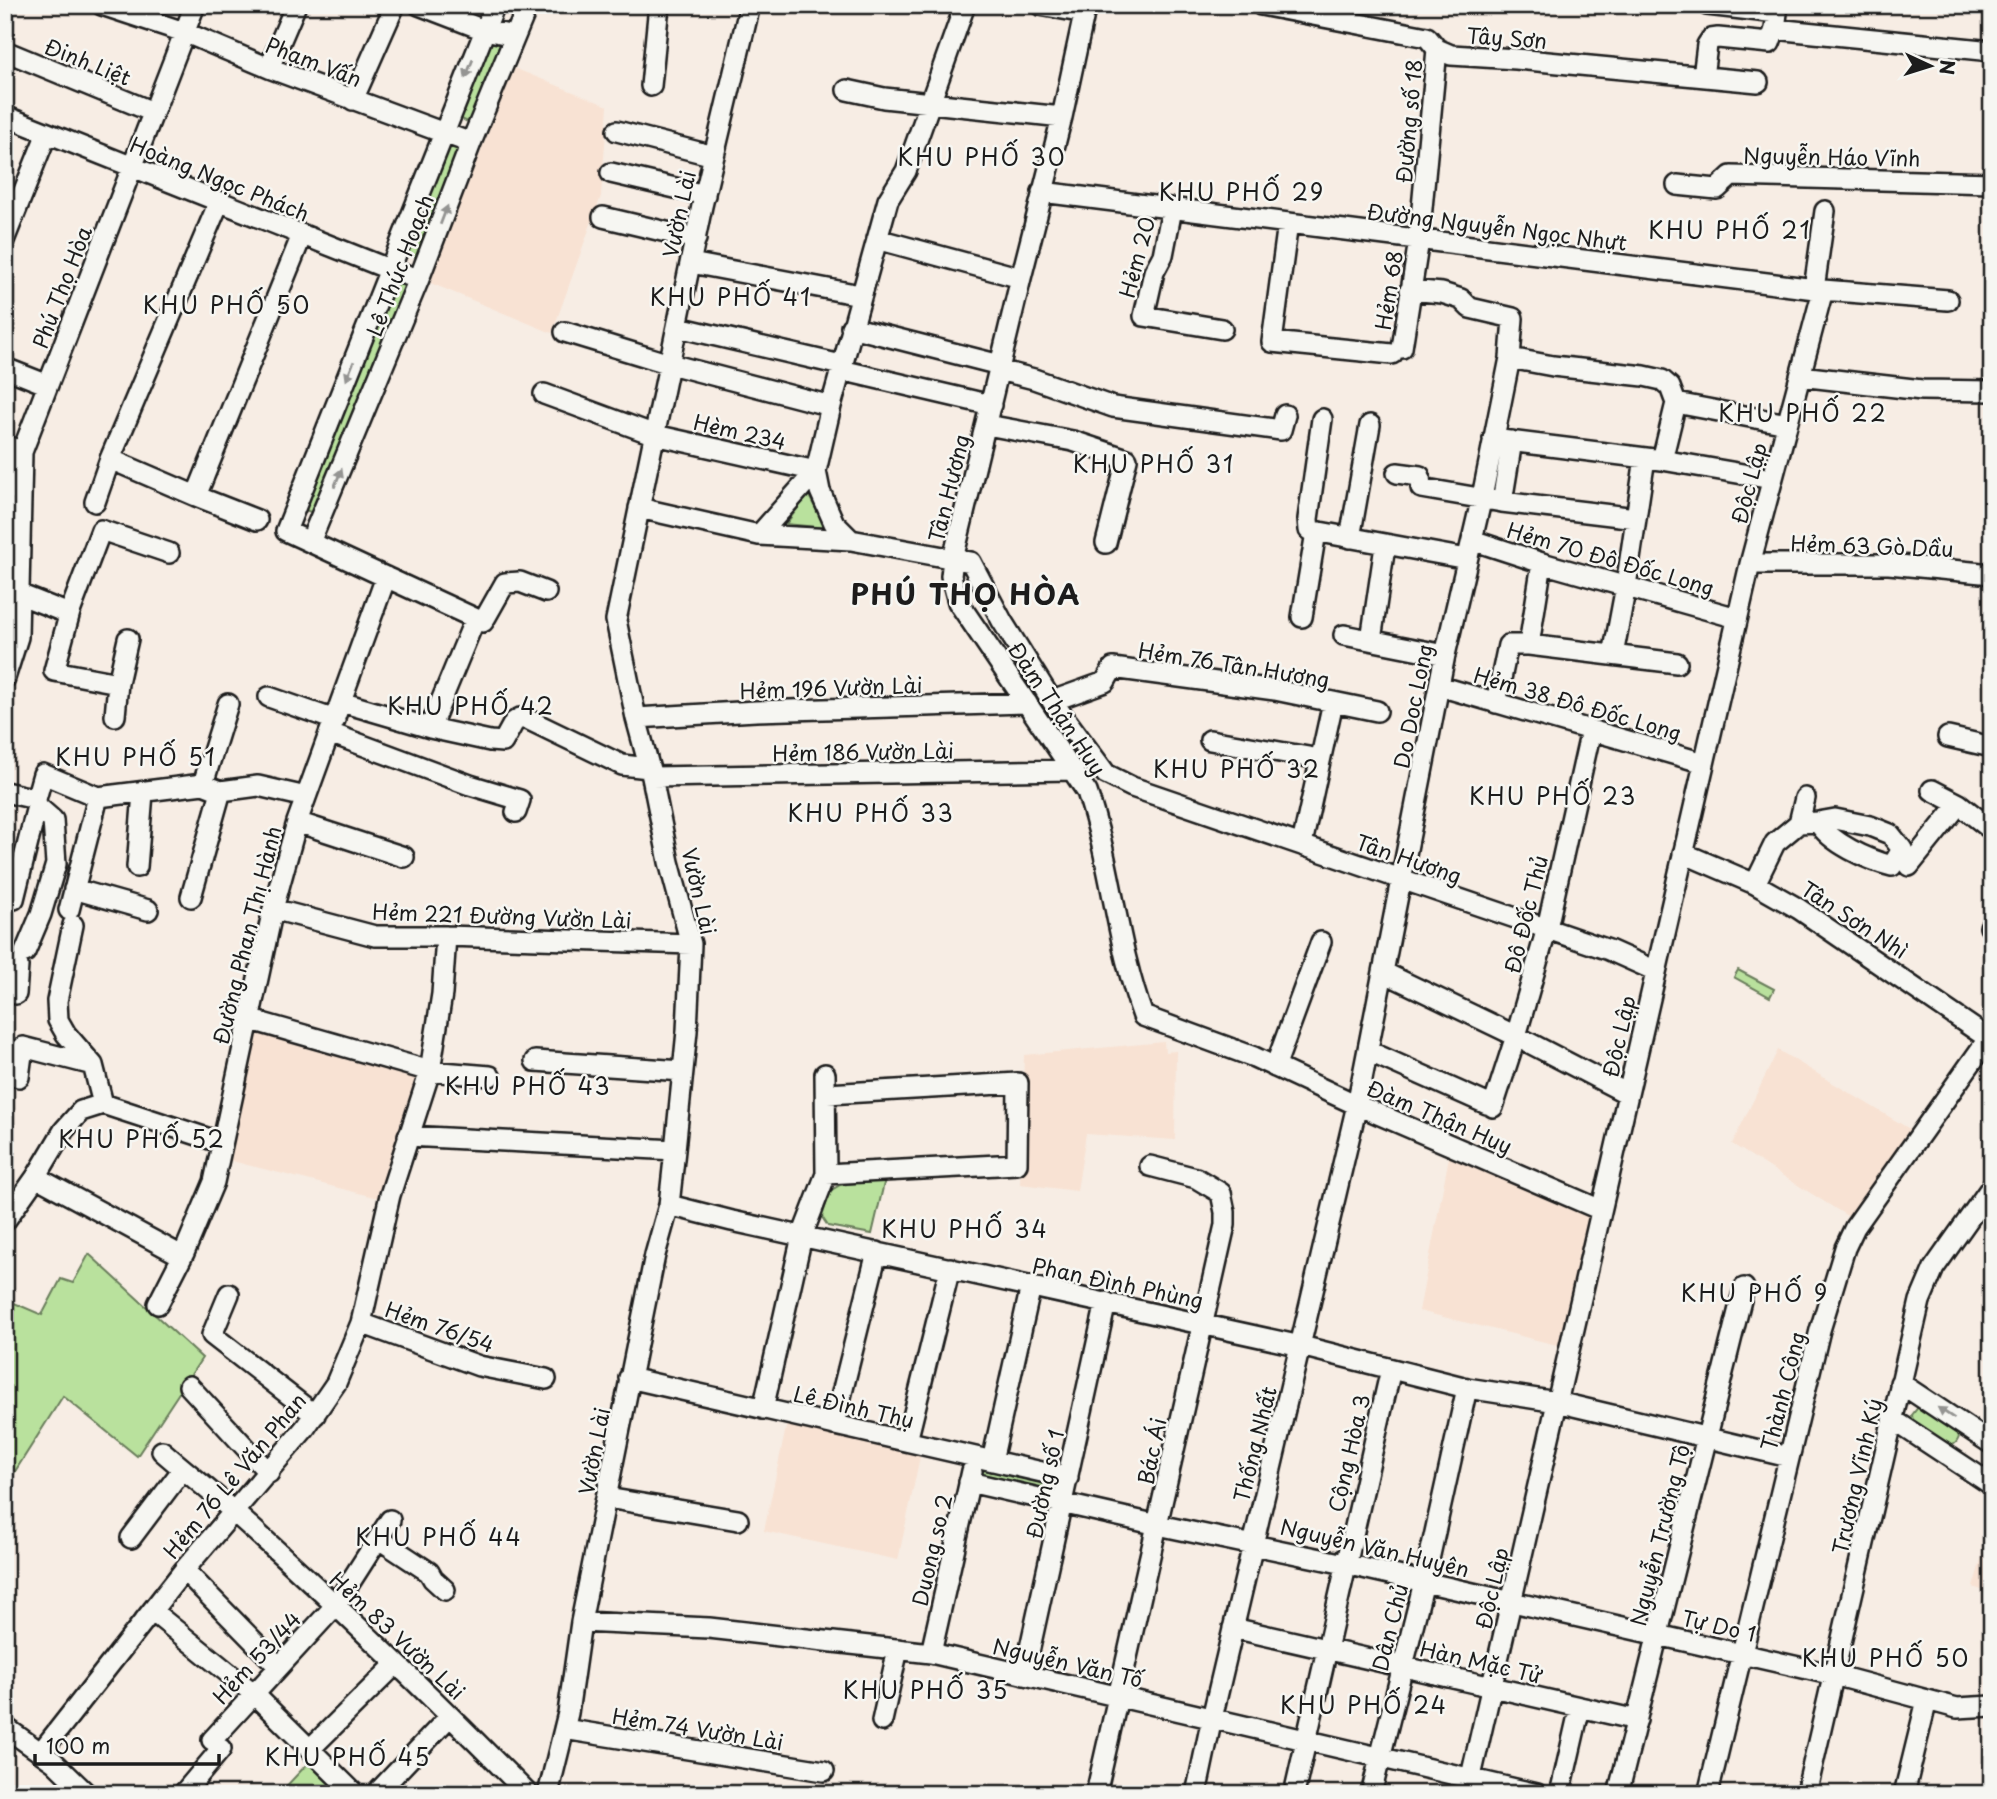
<svg xmlns="http://www.w3.org/2000/svg" width="1997" height="1799" font-family="'Playpen Sans',sans-serif">
  <style>
    .built { fill: #f8e2d3 }
    .green { fill: #b9e19d; stroke: #6a7e5c; stroke-width: 2 }
    .lines { fill: none; stroke-linecap: round; stroke-linejoin: round }
    .minor-casing { stroke: #1c1c1c; stroke-width: 24 }
    .minor { stroke: #f6f6f2; stroke-width: 19 }
    .oneway { fill: #949492 }
    .labels { text-anchor: middle; dominant-baseline: central; stroke-width: 5; stroke-linejoin: round; paint-order: stroke }
    .street-label { font-size: 21px; fill: #1c1c1c; stroke: #f6f6f2 }
    .neighbourhood-label { font-size: 23px; letter-spacing: 2px; fill: #1c1c1c; stroke: #f6f6f2 }
    .district-label { font-size: 28px; font-weight: bold; letter-spacing: 2px; fill: #1c1c1c; stroke: #f6f6f2 }
  </style>
  <rect width="100%" height="100%" fill="#f7ede4"/>
  <filter id="ink" filterUnits="userSpaceOnUse"><feTurbulence type="fractalNoise" baseFrequency=".0143" numOctaves="2"/><feDisplacementMap in="SourceGraphic" scale="14" xChannelSelector="R" yChannelSelector="G"/><feConvolveMatrix kernelMatrix="1 2 1 2 8 2 1 2 1" color-interpolation-filters="sRGB"/></filter>
  <g filter="url(#ink)">
    <path class="built" d="M514,68L608,106L601,196L552,333L428,282Z
      M258,1027L423,1074L382,1199L224,1159Z
      M1164,1042L1165,1052L1176,1051L1175,1140L1086,1134L1077,1191L1020,1184L1024,1055Z
      M1778,1050L1913,1131L1852,1219L1732,1144Z
      M1449,1157L1589,1216L1561,1346L1419,1311Z
      M787,1423L921,1452L898,1560L764,1531Z
      M1992,1523V1594L1973,1587Z"/>
    <path class="green" d="M493,36L503,40L470,123L459,118Z
      M452,139L462,143L416,257L406,252Z
      M396,278L407,282L315,514L303,509Z
      M808,494L826,528L786,524Z
      M1738,970L1774,989L1770,997L1734,977Z
      M885,1179L872,1234L828,1226L822,1217L830,1191L840,1185Z
      M89,1254L202,1358L137,1456L63,1396L5,1487V1299L42,1315L61,1279L73,1283Z
      M1919,1406L1959,1432C1960,1439 1956,1445 1949,1446L1913,1422L1912,1415Z
      M982,1464L1055,1481L1052,1494L979,1478Z
      M310,1761L345,1794H279Z"/>
    <g class="lines">
      <g class="minor-casing">
        <path id="minor" d="M102,5L184,32L269,68L471,143
          M419,5L484,30L515,36
          M495,5L286,531L483,622L505,583L520,582L546,592
          M965,5L906,171L888,200L831,406L816,471L820,491L834,523L851,540L971,562L1002,621L1052,701L1106,774L1132,787L1609,950L1656,971
          M1040,5L1085,13
          M1086,5L1062,117L1021,278L953,559L951,576L958,602L1087,792C1112,865 1116,943 1143,1016L1254,1057L1357,1105L1601,1210
          M1261,5L1427,37L1437,49L1451,55L1516,59L1758,82
          M1707,5L1777,13L1775,29
          M5,51L153,112
          M269,68L296,5
          M1703,77L1707,45L1711,39L1718,38L1770,43L1775,29L1992,51
          M651,86L659,5
          M847,90L884,98L1062,117
          M353,100L395,5
          M5,116L391,270L419,279
          M617,131L714,156
          M611,173L705,195
          M1677,185L1717,189L1731,176L1992,183
          M1042,192L1823,290L1948,300
          M1172,209L1163,255L1154,272L1144,316L1222,329
          M603,217L696,239
          M1288,223L1272,342L1392,354
          M5,238L47,133
          M877,239L1021,278
          M691,263L860,295
          M1814,289L1825,211
          M678,327L841,365
          M851,327L1000,365
          M565,332L670,364L831,406
          M1402,348L1419,240L1437,49
          M1510,358L1553,366L1644,376L1662,380L1670,387L1676,403
          M5,368L48,385
          M841,370L991,405
          M999,370L1034,379L1113,407L1281,430L1285,415
          M1800,376L1922,390L1992,391
          M544,394L655,435L816,471L759,535
          M1322,419L1308,519L1309,530L1467,559
          M987,425L1073,441L1127,459L1106,543
          M1493,439L1662,460L1772,479
          M5,445L22,452L5,491
          M110,459L196,496L257,520
          M1662,460L1676,403L1787,424
          M1397,473L1420,476L1421,488L1502,502L1512,441
          M196,496L302,235
          M95,502L110,459L219,202
          M1502,502L1636,518
          M639,508L759,535L851,540
          M1350,538L1370,425
          M311,540L419,279L471,143L528,5
          M1472,540L1542,563L1737,618
          M1750,564H1889L1992,574
          M19,594L69,614
          M1302,617L1316,532
          M1344,635L1445,655
          M1371,640L1385,546
          M1529,645L1542,563
          M1613,655L1626,586L1645,458
          M5,678L18,637L22,452L195,5
          M118,683L128,639
          M1439,686L1704,763
          M269,697L335,720
          M1052,701L1105,682L1113,668L1275,690L1377,711
          M341,702L430,728L490,741L503,742L514,722L520,718L529,720L622,765L649,768
          M1496,703L1508,645H1529L1677,663
          M115,716L118,683L54,671L70,612L101,530L169,553
          M636,718L756,711L1027,703
          M430,728L475,619
          M330,733L470,785L520,800L516,812
          M1948,737L1992,747
          M1210,740L1320,759
          M652,777L1074,770
          M203,784L228,704
          M1932,790L1959,804L1992,830
          M5,792L36,799L43,774L98,797L203,784L221,791L258,786L306,797
          M297,822L404,857
          M1799,823L1805,798
          M1302,844L1333,702
          M1683,853L1755,884L1799,909L1992,1041
          M1909,866L1959,804
          M137,867L143,793
          M1755,884L1775,843L1799,823L1818,822L1835,819L1870,826L1890,834L1902,849L1892,866C1868,860 1830,843 1818,822
          M74,889L148,910
          M5,896L14,899L37,806
          M191,897L221,791
          M273,909L375,936H446L691,944
          M69,910L98,797
          M1990,927L1992,924
          M25,952L41,914L56,864L53,820L37,806L36,799
          M5,964L18,966L16,994
          M1383,972L1516,1036L1628,1094
          M248,1019L430,1071L490,1076
          M1368,1051L1487,1104
          M535,1061L683,1071
          M1275,1067L1321,942
          M5,1073L19,1077L23,1047L93,1065
          M103,1104L222,1143
          M1493,1107L1516,1036L1547,928L1591,730
          M408,1136L675,1150
          M826,1174L1017,1164L1018,1083L827,1094
          M36,1177L182,1256
          M669,1205L732,1221L1301,1346L1467,1388L1557,1402L1789,1457
          M5,1221L36,1177L64,1130L81,1111L103,1104L93,1065L66,1034L58,1020L57,1001L73,925
          M229,1294L212,1335L315,1415
          M158,1304L184,1253L214,1182L273,909L297,822L386,577
          M361,1323L479,1366L546,1379
          M629,1378L1068,1478
          M1900,1383L1992,1444
          M189,1386L269,1473
          M763,1409L802,1236L826,1174L825,1074
          M1892,1419L1992,1485
          M834,1425L877,1252
          M907,1441L950,1268
          M162,1451C186,1472 212,1492 235,1513C336,1603 433,1698 528,1794
          M992,1461L1031,1286
          M969,1482L1158,1525L1345,1564L1658,1635L1834,1675L1957,1708L1992,1706
          M607,1498L738,1520
          M131,1538L183,1469
          M379,1539L429,1572L433,1579L445,1590
          M184,1570L278,1666
          M152,1611L253,1693L355,1794
          M581,1622L709,1628L931,1653L1537,1794
          M1233,1628L1637,1720
          M931,1653L972,1471
          M1024,1675L1106,1302
          M882,1721L898,1649
          M5,1727L54,1762L87,1794
          M564,1729L824,1771
          M212,1740L335,1606L390,1520
          M310,1749L396,1664
          M41,1752L184,1570L305,1428L336,1383L361,1323L390,1195L430,1071L442,994L446,936
          M183,1794L221,1749
          M376,1794L450,1716
          M548,1794L568,1713L581,1622L655,1255L669,1205L675,1150L687,1031L691,944L669,862L652,777L636,718L616,620L702,206L750,5
          M1096,1794L1225,1225V1212L1221,1193L1196,1178L1150,1166
          M1196,1794L1212,1718L1357,1105L1445,655L1482,497L1510,358L1513,318L1470,308L1461,299L1442,293L1410,290
          M1294,1794L1391,1369
          M1371,1794L1424,1582L1467,1388
          M1467,1794L1750,564L1823,290
          M1560,1794L1580,1707
          M1618,1794L1744,1288
          M1708,1794L1820,1330L1845,1248L1855,1227L1988,1039
          M1806,1794L1920,1301L1934,1268L1992,1186
          M1904,1794L1927,1700"/>
      </g>
      <use href="#minor" class="minor"/>
    </g>
    <defs><path id="oneway-solid" d="M-6-.8H1V-3.2L6.5 0L1 3.2V.8H-6Z" transform="scale(1.75)"/></defs>
    <g class="oneway">
      <use href="#oneway-solid" transform="translate(469 69) rotate(112)"/>
      <use href="#oneway-solid" transform="translate(444 215) rotate(-69)"/>
      <use href="#oneway-solid" transform="translate(350 371) rotate(112)"/>
      <use href="#oneway-solid" transform="translate(338 478) rotate(-68)"/>
      <use href="#oneway-solid" transform="translate(1946 1413) rotate(-146)"/>
    </g>
  </g>
  <g class="labels">
    <g class="street-label">
      <text transform="translate(1507 37) rotate(4)">Tây Sơn</text>
      <text transform="translate(88 61) rotate(22)">Đinh Liệt</text>
      <text transform="translate(314 61) rotate(21)">Phạm Vấn</text>
      <text transform="translate(1408 121) rotate(-85)">Đường số 18</text>
      <text transform="translate(1832 156) rotate(1)">Nguyễn Háo Vĩnh</text>
      <text transform="translate(220 178) rotate(22)">Hoàng Ngọc Phách</text>
      <text transform="translate(678 214) rotate(-78)">Vườn Lài</text>
      <text transform="translate(1497 226) rotate(7)">Đường Nguyễn Ngọc Nhựt</text>
      <text transform="translate(1136 257) rotate(-75)">Hẻm 20</text>
      <text transform="translate(399 265) rotate(-69)">Lê Thúc Hoạch</text>
      <text transform="translate(61 287) rotate(-69)">Phú Thọ Hòa</text>
      <text transform="translate(1388 290) rotate(-81)">Hẻm 68</text>
      <text transform="translate(740 431) rotate(13)">Hèm 234</text>
      <text transform="translate(1748 483) rotate(-75)">Độc Lập</text>
      <text transform="translate(948 488) rotate(-76)">Tân Hương</text>
      <text transform="translate(1872 545) rotate(2)">Hẻm 63 Gò Dầu</text>
      <text transform="translate(1611 558) rotate(16)">Hẻm 70 Đô Đốc Long</text>
      <text transform="translate(1234 664) rotate(9)">Hẻm 76 Tân Hương</text>
      <text transform="translate(831 687) rotate(-2)">Hẻm 196 Vườn Lài</text>
      <text transform="translate(1578 703) rotate(16)">Hẻm 38 Đô Đốc Long</text>
      <text transform="translate(1412 706) rotate(-79)">Do Doc Long</text>
      <text transform="translate(1058 708) rotate(56)">Đàm Thận Huy</text>
      <text transform="translate(863 751) rotate(-1)">Hẻm 186 Vườn Lài</text>
      <text transform="translate(1409 858) rotate(19)">Tân Hương</text>
      <text transform="translate(700 891) rotate(77)">Vườn Lài</text>
      <text transform="translate(1525 914) rotate(-76)">Đô Đốc Thủ</text>
      <text transform="translate(502 915) rotate(2)">Hẻm 221 Đường Vườn Lài</text>
      <text transform="translate(1855 919) rotate(33)">Tân Sơn Nhì</text>
      <text transform="translate(246 935) rotate(-76)">Đường Phan Thị Hành</text>
      <text transform="translate(1618 1036) rotate(-77)">Độc Lập</text>
      <text transform="translate(1440 1116) rotate(23)">Đàm Thận Huy</text>
      <text transform="translate(1118 1282) rotate(12)">Phan Đình Phùng</text>
      <text transform="translate(440 1326) rotate(19)">Hẻm 76/54</text>
      <text transform="translate(1782 1391) rotate(-76)">Thành Công</text>
      <text transform="translate(854 1406) rotate(13)">Lê Đình Thụ</text>
      <text transform="translate(1254 1444) rotate(-76)">Thống Nhất</text>
      <text transform="translate(593 1451) rotate(-79)">Vườn Lài</text>
      <text transform="translate(1151 1451) rotate(-78)">Bác Ái</text>
      <text transform="translate(1348 1453) rotate(-77)">Cộng Hòa 3</text>
      <text transform="translate(234 1475) rotate(-50)">Hẻm 76 Lê Văn Phan</text>
      <text transform="translate(1856 1476) rotate(-77)">Trương Vĩnh Ký</text>
      <text transform="translate(1044 1484) rotate(-78)">Đường số 1</text>
      <text transform="translate(1659 1535) rotate(-76)">Nguyễn Trường Tộ</text>
      <text transform="translate(1375 1547) rotate(13)">Nguyễn Văn Huyên</text>
      <text transform="translate(931 1550) rotate(-77)">Duong so 2</text>
      <text transform="translate(1491 1588) rotate(-77)">Độc Lập</text>
      <text transform="translate(1719 1625) rotate(13)">Tự Do 1</text>
      <text transform="translate(1389 1627) rotate(-76)">Dân Chủ</text>
      <text transform="translate(398 1635) rotate(43)">Hẻm 83 Vườn Lài</text>
      <text transform="translate(256 1657) rotate(-47)">Hẻm 53/44</text>
      <text transform="translate(1481 1661) rotate(13)">Hàn Mặc Tử</text>
      <text transform="translate(1068 1662) rotate(13)">Nguyễn Văn Tố</text>
      <text transform="translate(698 1728) rotate(9)">Hẻm 74 Vườn Lài</text>
    </g>
    <g class="neighbourhood-label">
      <text x="982" y="156">KHU PHỐ 30</text>
      <text x="1242" y="191">KHU PHỐ 29</text>
      <text x="1730" y="229">KHU PHỐ 21</text>
      <text x="731" y="296">KHU PHỐ 41</text>
      <text x="227" y="304">KHU PHỐ 50</text>
      <text x="1803" y="412">KHU PHỐ 22</text>
      <text x="1154" y="463">KHU PHỐ 31</text>
      <text x="471" y="705">KHU PHỐ 42</text>
      <text x="136" y="756">KHU PHỐ 51</text>
      <text x="1237" y="768">KHU PHỐ 32</text>
      <text x="1553" y="795">KHU PHỐ 23</text>
      <text x="871" y="812">KHU PHỐ 33</text>
      <text x="528" y="1085">KHU PHỐ 43</text>
      <text x="142" y="1138">KHU PHỐ 52</text>
      <text x="965" y="1228">KHU PHỐ 34</text>
      <text x="1755" y="1292">KHU PHỐ 9</text>
      <text x="439" y="1536">KHU PHỐ 44</text>
      <text x="1886" y="1657">KHU PHỐ 50</text>
      <text x="926" y="1689">KHU PHỐ 35</text>
      <text x="1364" y="1704">KHU PHỐ 24</text>
      <text x="348" y="1756">KHU PHỐ 45</text>
    </g>
    <g class="district-label">
      <text x="966" y="593">PHÚ THỌ HÒA</text>
    </g>
  </g>
  <rect width="1997" height="1799" fill="none" stroke="#f6f6f2" stroke-width="28"/>
  <rect x="14" y="14" width="1969" height="1771" fill="none" stroke="#1c1c1c" stroke-width="2.5" filter="url(#ink)"/>
  <g transform="translate(1930 66) rotate(94)" stroke="#f6f6f2" stroke-width="5" paint-order="stroke">
  <path d="M0-5L12 26L0 18L-12 26Z" fill="#1c1c1c"/>
  <text y="-10" font-size="19" font-weight="bold" text-anchor="middle" fill="#1c1c1c">N</text>
  </g>
  <path d="M35 1754v10h184v-10" fill="none" stroke="#1c1c1c" stroke-width="3.5"/>
  <text x="46" y="1754" font-size="21" fill="#1c1c1c" stroke="#f6f6f2" stroke-width="5" paint-order="stroke">100 m</text>
</svg>
